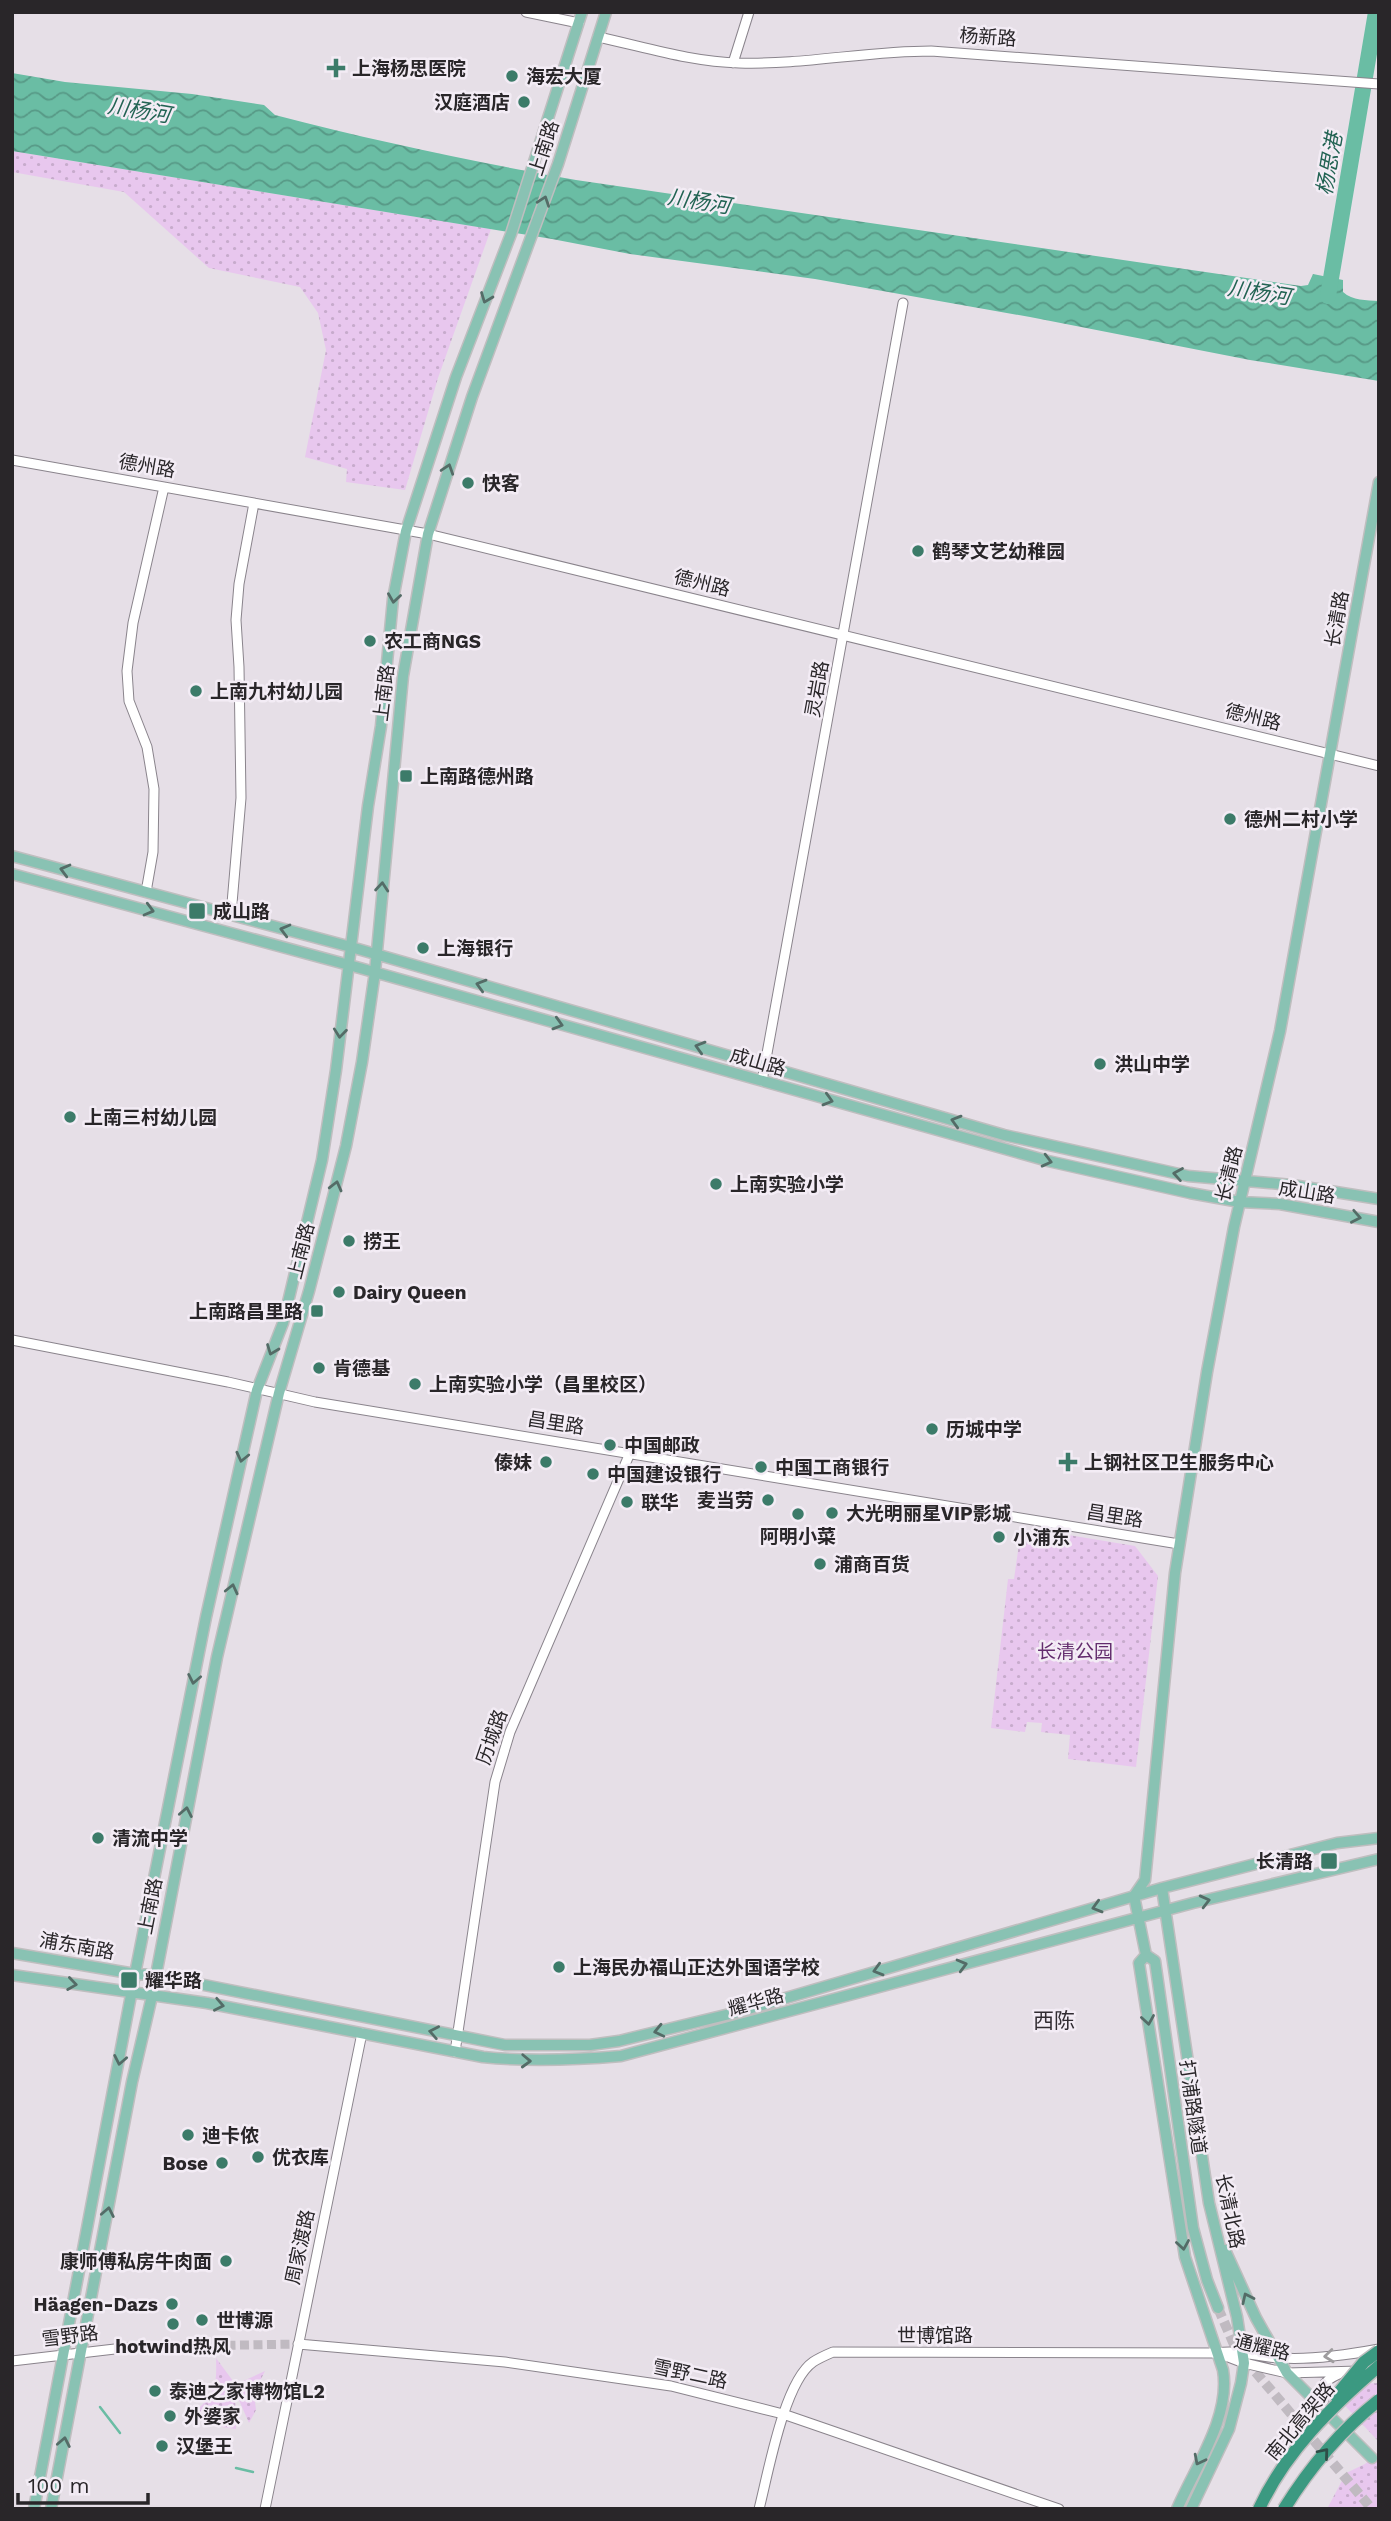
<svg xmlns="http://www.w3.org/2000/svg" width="1391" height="2521" font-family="'Work Sans','Noto Sans SC',sans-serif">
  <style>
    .park { fill: url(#park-dots) }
    .water { fill: url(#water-waves) }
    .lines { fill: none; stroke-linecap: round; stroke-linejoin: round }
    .stream { stroke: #6abda4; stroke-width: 2.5 }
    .river { stroke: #6abda4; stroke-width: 16 }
    .minor-tunnel { stroke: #c0bac1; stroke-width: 9; stroke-dasharray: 9 4.5; stroke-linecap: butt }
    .major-tunnel { stroke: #c0bac1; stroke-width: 10; stroke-dasharray: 10 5; stroke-linecap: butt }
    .minor-casing { stroke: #8a848c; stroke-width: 11 }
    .major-casing { stroke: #bfbebf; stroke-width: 13 }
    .minor { stroke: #fff; stroke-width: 9 }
    .major { stroke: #89c2b3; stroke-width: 10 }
    .highway-bridge-casing { stroke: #bfbebf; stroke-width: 15; stroke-linecap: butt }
    .highway-bridge { stroke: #3b9981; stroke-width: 12 }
    .oneway { stroke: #546c67 }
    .oneway2 { stroke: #9f9d9f }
    .oneway3 { stroke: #2f4e48 }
    .poi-dot { fill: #3c7b69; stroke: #f3ecf5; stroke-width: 2.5 }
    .labels { text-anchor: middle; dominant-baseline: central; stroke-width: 5; stroke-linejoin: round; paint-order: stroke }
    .street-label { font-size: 19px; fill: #292629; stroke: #f3ecf5 }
    .poi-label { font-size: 19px; font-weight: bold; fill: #292629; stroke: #f3ecf5; text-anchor: start }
    .park-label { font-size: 19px; fill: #632d6e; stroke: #f3ecf5 }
    .water-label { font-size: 21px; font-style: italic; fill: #226353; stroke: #f3ecf5 }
    .neighbourhood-label { font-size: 21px; fill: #312c32; stroke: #f3ecf5 }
  </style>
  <defs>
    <pattern id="park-dots" width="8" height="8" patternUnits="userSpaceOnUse" patternTransform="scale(1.75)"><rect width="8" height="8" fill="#e8c7ee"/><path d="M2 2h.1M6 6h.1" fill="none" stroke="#c7abcc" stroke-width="1.8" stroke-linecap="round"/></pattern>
    <pattern id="water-waves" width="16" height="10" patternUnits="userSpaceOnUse" patternTransform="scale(1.75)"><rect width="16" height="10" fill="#6abda4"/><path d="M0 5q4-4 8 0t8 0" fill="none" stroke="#579986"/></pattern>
  </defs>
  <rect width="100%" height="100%" fill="#e6dfe7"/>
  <path class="park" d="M12,151L491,229L438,378L405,490L346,482L347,469L305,457L326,350L318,313L300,287L209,268L124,192L12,172Z
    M1038,1530L1135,1546L1158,1576L1136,1767L1068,1759L1070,1735L1041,1732L1042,1723L1027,1722L1025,1732L991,1728L1008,1579H1014L1020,1537L1037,1539Z
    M216,2358L233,2381L241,2382L265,2371L254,2393L256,2410L249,2423L235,2391L236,2429L222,2427L210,2416L192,2415C215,2393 217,2389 216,2358Z
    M1379,2383V2442L1334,2394L1333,2390L1339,2385Z
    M1379,2452V2509H1327L1346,2473L1365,2464Z"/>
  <path class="water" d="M12,73L65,82L192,94L264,105L275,115C375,141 475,162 576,180L1301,286L1308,285L1313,274L1343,280V292C1353,301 1366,300 1379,301V381L1250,360L1030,317L815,279L630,254L552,239L12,151Z"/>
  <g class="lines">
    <path class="stream" d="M100,2407L120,2433
      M236,2468L253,2472"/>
    <path class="river" d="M1328,296L1376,12"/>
    <path class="minor-tunnel" d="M132,2347L298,2344"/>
    <path class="major-tunnel" d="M1218,2308L1236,2349L1372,2509"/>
    <g class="minor-casing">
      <path id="minor" d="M526,12L579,23
        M598,37C645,47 691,62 739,63C803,65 867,51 931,51L1379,84
        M733,63L749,12
        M12,460L428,534L1379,766
        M146,892L153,852L154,789L147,747L129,701L127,671L133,623L164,487
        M231,915L241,798L239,667L236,620L239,584L254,503
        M762,1081L903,303
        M12,1340L228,1382L315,1402L1179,1544
        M455,2052L495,1782L510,1732L630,1453
        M298,2344L505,2362L671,2386L783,2414L1059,2509
        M1218,2353L1244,2363L1287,2373L1359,2371
        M12,2361L132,2347
        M1324,2408C1321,2388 1319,2383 1339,2374
        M265,2509L362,2033
        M759,2509C768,2474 784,2382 813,2362C819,2358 826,2355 833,2352L1217,2353C1241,2349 1258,2358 1281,2358C1314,2360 1347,2355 1379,2349"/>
    </g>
    <g class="major-casing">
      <path id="major" d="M12,856L351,947L1004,1135L1188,1176L1292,1185L1379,1199
        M12,874L349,965L1048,1161L1190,1193L1240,1202L1280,1204L1379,1222
        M1162,1888L1209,2203L1237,2317L1244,2363L1241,2383L1229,2429L1191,2509
        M12,1953L135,1974L154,1975L505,2045H590L619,2041L738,2012L1162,1888L1337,1843L1379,1838
        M1146,1955L1155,1961L1193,2228L1207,2280L1218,2308
        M12,1975L207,2003L483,2057C530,2062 574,2060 621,2056L1193,1903L1379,1859
        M1225,2250L1256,2318L1287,2373L1372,2458
        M34,2509L135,1974L206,1617L257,1390L283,1323L322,1160L336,1070L368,806L381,726L393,599L406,531L456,377L511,234L582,12
        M51,2509L132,2082L152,1996L217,1657L279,1393L309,1291L346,1146L362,1062L375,972L403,676L428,534L472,397L558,164L606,12
        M1177,2509C1195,2467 1231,2417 1223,2370L1185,2257L1139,1963L1146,1955L1134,1896L1145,1880L1175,1573L1207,1372L1234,1227L1280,1031L1379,482"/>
    </g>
    <use href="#minor" class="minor"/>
    <use href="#major" class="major"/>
    <g class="highway-bridge-casing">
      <path id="highway-bridge" d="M1336,2396L1364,2362L1379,2351
        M1259,2509C1285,2452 1332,2406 1379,2366
        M1284,2509C1310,2467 1340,2431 1379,2400"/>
    </g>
    <use href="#highway-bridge" class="highway-bridge"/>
  </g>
  <defs><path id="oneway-chevron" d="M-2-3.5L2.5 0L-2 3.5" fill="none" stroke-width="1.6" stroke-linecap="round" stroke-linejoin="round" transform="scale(1.75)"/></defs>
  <g class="oneway">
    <use href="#oneway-chevron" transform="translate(544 201) rotate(-71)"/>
    <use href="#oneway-chevron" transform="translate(486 298) rotate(111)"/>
    <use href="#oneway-chevron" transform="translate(448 469) rotate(-72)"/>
    <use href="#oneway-chevron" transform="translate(394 598) rotate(98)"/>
    <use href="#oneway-chevron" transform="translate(65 870) rotate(-165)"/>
    <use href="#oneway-chevron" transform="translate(382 887) rotate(-85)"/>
    <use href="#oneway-chevron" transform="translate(149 910) rotate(15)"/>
    <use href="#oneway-chevron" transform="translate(285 930) rotate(-165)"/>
    <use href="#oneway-chevron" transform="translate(481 985) rotate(-164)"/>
    <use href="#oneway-chevron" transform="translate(558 1024) rotate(16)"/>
    <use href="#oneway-chevron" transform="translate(340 1033) rotate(96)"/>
    <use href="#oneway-chevron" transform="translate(700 1047) rotate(-164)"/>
    <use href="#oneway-chevron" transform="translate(828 1100) rotate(16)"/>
    <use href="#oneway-chevron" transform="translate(956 1121) rotate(-164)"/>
    <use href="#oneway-chevron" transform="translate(1047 1161) rotate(14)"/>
    <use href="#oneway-chevron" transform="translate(1178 1174) rotate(-170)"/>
    <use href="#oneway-chevron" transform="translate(336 1186) rotate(-76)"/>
    <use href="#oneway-chevron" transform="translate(1356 1217) rotate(11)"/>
    <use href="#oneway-chevron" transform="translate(272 1350) rotate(111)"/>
    <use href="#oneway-chevron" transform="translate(242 1457) rotate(103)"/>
    <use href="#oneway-chevron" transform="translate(232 1589) rotate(-77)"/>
    <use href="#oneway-chevron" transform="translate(194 1679) rotate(101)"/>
    <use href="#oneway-chevron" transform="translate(186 1812) rotate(-79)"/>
    <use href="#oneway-chevron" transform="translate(1205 1901) rotate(-14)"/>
    <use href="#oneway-chevron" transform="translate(1097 1907) rotate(164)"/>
    <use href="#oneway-chevron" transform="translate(962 1965) rotate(-15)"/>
    <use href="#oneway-chevron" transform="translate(878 1970) rotate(164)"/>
    <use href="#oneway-chevron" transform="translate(72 1984) rotate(8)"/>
    <use href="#oneway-chevron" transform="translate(219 2005) rotate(11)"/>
    <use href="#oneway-chevron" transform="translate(1148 2020) rotate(81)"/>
    <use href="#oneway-chevron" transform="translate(659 2031) rotate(167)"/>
    <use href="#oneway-chevron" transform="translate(434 2032) rotate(-169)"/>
    <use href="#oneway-chevron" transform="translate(120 2060) rotate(101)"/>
    <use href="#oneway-chevron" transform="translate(526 2061) rotate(2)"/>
    <use href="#oneway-chevron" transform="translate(108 2212) rotate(-79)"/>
    <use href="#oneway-chevron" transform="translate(1183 2245) rotate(81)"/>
    <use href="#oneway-chevron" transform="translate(1247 2298) rotate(-115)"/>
    <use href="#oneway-chevron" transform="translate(64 2442) rotate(-79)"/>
    <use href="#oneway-chevron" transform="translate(1199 2460) rotate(117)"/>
  </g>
  <use class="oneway2" href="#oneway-chevron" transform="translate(1329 2356) rotate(174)"/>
  <use class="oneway3" href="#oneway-chevron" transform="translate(1324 2453) rotate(-50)"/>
  <g class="poi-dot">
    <path d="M332.5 57.5h7v7h7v7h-7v7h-7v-7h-7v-7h7z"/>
    <circle cx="512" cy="76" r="7"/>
    <circle cx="524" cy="102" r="7"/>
    <circle cx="468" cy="483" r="7"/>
    <circle cx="918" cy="551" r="7"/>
    <circle cx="370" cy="641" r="7"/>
    <circle cx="196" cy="691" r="7"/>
    <rect x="399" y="769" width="14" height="14" rx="3.5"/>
    <circle cx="1230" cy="819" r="7"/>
    <rect x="188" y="902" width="18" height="18" rx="3.5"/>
    <circle cx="423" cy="948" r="7"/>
    <circle cx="1100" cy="1064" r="7"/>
    <circle cx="70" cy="1117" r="7"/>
    <circle cx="716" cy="1184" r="7"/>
    <circle cx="349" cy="1241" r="7"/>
    <circle cx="339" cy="1292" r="7"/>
    <rect x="310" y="1304" width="14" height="14" rx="3.5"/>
    <circle cx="319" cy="1368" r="7"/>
    <circle cx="415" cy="1384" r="7"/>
    <circle cx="932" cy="1429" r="7"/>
    <circle cx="610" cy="1445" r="7"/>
    <circle cx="546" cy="1462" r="7"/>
    <path d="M1064.5 1451.5h7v7h7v7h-7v7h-7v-7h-7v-7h7z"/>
    <circle cx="761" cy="1467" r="7"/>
    <circle cx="593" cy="1474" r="7"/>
    <circle cx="768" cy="1500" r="7"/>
    <circle cx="627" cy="1502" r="7"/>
    <circle cx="832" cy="1513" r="7"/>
    <circle cx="798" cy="1514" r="7"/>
    <circle cx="999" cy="1537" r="7"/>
    <circle cx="820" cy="1564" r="7"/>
    <circle cx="98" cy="1838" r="7"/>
    <rect x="1320" y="1852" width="18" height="18" rx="3.5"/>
    <circle cx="559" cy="1967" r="7"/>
    <rect x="120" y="1971" width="18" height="18" rx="3.5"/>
    <circle cx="188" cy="2135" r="7"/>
    <circle cx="258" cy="2157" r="7"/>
    <circle cx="222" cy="2163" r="7"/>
    <circle cx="226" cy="2261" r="7"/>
    <circle cx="172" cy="2304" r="7"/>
    <circle cx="202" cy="2320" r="7"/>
    <circle cx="173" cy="2324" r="7"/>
    <circle cx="155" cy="2391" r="7"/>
    <circle cx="170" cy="2416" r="7"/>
    <circle cx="162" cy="2446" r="7"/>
  </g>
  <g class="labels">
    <g class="street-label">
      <text transform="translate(988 37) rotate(4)">杨新路</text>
      <text transform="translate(544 148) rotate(-72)">上南路</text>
      <text transform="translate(147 466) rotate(10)">德州路</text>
      <text transform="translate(702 583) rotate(14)">德州路</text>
      <text transform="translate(1337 619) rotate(-80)">长清路</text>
      <text transform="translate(817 689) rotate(-80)">灵岩路</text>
      <text transform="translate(384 693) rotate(-83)">上南路</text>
      <text transform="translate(1253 717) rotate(14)">德州路</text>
      <text transform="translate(758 1062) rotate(16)">成山路</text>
      <text transform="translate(1229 1174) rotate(-76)">长清路</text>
      <text transform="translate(1307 1192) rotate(9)">成山路</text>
      <text transform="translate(301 1251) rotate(-76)">上南路</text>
      <text transform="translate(556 1423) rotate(9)">昌里路</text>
      <text transform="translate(1115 1516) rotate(9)">昌里路</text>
      <text transform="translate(492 1737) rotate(-71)">历城路</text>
      <text transform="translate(150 1906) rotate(-79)">上南路</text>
      <text transform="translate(77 1946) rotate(10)">浦东南路</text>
      <text transform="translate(756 2002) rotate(-15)">耀华路</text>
      <text transform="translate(1193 2107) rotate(82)">打浦路隧道</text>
      <text transform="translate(1230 2211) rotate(78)">长清北路</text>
      <text transform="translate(300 2247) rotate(-78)">周家渡路</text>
      <text x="935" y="2335">世博馆路</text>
      <text transform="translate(70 2336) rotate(-7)">雪野路</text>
      <text transform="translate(1262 2347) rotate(14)">通耀路</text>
      <text transform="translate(690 2374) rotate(12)">雪野二路</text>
      <text transform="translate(1300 2421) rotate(-50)">南北高架路</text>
    </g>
    <g class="poi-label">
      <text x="352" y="68">上海杨思医院</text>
      <text x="526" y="76">海宏大厦</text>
      <text x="510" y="102" text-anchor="end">汉庭酒店</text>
      <text x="482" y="483">快客</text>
      <text x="932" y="551">鹤琴文艺幼稚园</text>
      <text x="384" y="641">农工商NGS</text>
      <text x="210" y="691">上南九村幼儿园</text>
      <text x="420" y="776">上南路德州路</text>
      <text x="1244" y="819">德州二村小学</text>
      <text x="213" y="911">成山路</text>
      <text x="437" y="948">上海银行</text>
      <text x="1114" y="1064">洪山中学</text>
      <text x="84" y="1117">上南三村幼儿园</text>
      <text x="730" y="1184">上南实验小学</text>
      <text x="363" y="1241">捞王</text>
      <text x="353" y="1292">Dairy Queen</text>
      <text x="303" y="1311" text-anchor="end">上南路昌里路</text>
      <text x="333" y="1368">肯德基</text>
      <text x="429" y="1384">上南实验小学（昌里校区）</text>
      <text x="946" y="1429">历城中学</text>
      <text x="624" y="1445">中国邮政</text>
      <text x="532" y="1462" text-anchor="end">傣妹</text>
      <text x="1084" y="1462">上钢社区卫生服务中心</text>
      <text x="775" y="1467">中国工商银行</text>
      <text x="607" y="1474">中国建设银行</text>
      <text x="754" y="1500" text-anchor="end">麦当劳</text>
      <text x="641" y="1502">联华</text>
      <text x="846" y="1513">大光明丽星VIP影城</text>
      <text x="798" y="1536" text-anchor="middle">阿明小菜</text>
      <text x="1013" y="1537">小浦东</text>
      <text x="834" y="1564">浦商百货</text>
      <text x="112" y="1838">清流中学</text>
      <text x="1313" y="1861" text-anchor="end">长清路</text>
      <text x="573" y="1967">上海民办福山正达外国语学校</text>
      <text x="145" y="1980">耀华路</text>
      <text x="202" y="2135">迪卡侬</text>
      <text x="272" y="2157">优衣库</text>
      <text x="208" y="2163" text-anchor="end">Bose</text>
      <text x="212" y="2261" text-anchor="end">康师傅私房牛肉面</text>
      <text x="158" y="2304" text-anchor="end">Häagen-Dazs</text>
      <text x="216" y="2320">世博源</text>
      <text x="173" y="2346" text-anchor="middle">hotwind热风</text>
      <text x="169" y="2391">泰迪之家博物馆L2</text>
      <text x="184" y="2416">外婆家</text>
      <text x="176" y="2446">汉堡王</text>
    </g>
    <g class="park-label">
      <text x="1075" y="1651">长清公园</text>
    </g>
    <g class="water-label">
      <text transform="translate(139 110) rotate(9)">川杨河</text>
      <text transform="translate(1329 164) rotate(-80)">杨思港</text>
      <text transform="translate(699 201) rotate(9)">川杨河</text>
      <text transform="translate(1259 292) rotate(9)">川杨河</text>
    </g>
    <g class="neighbourhood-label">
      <text x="1054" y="2020">西陈</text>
    </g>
  </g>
  <rect width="1391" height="2521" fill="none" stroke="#292629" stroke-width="28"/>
  <path d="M18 2493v10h130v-10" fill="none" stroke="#292629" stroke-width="3.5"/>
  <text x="28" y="2493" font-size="21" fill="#292629" stroke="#f3ecf5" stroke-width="5" paint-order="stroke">100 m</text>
</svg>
